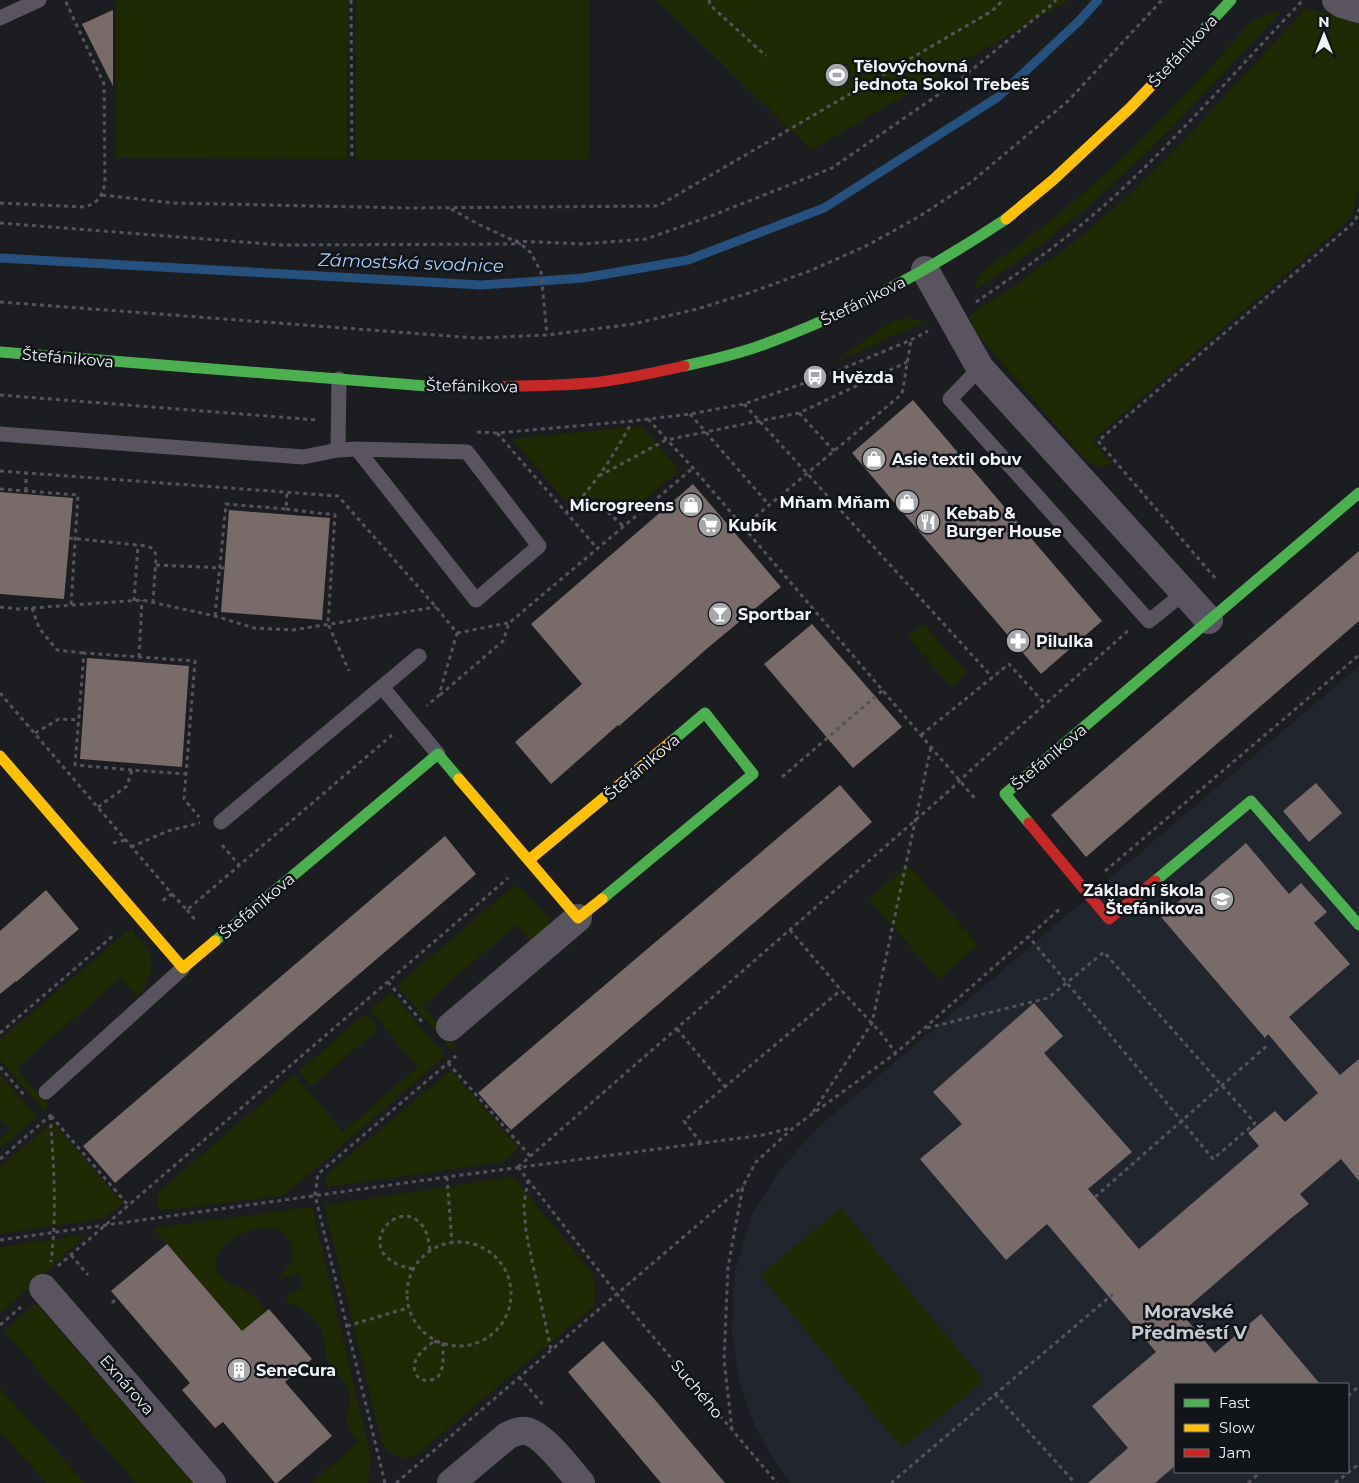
<svg xmlns="http://www.w3.org/2000/svg" width="1359" height="1483" font-family="Montserrat,sans-serif">
  <style>
    .built { fill: #21262e; fill-rule: evenodd }
    .green { fill: #1f2904 }
    .lines { fill: none; stroke-linecap: round; stroke-linejoin: round }
    .stream { stroke: #26507e; stroke-width: 9 }
    .building { fill: #796b6a }
    .path { stroke: #56535c; stroke-width: 3; stroke-dasharray: 4 4; stroke-linecap: butt }
    .lane { stroke: #595460; stroke-width: 15 }
    .street { stroke: #595460; stroke-width: 28 }
    .fast { stroke: #4caf50; stroke-width: 11 }
    .slow { stroke: #ffc107; stroke-width: 11 }
    .jam { stroke: #c62828; stroke-width: 11 }
    .labels { text-anchor: middle; dominant-baseline: central; stroke-width: 5; stroke-linejoin: round; paint-order: stroke }
    .street-label { font-size: 16px; fill: #eff1f4; stroke: #111418 }
    .poi-label { font-size: 16px; font-weight: bold; fill: #eff1f4; stroke: #111418; text-anchor: start }
    .water-label { font-size: 18px; font-style: italic; fill: #aad1fe; stroke: #111418 }
    .neighbourhood-label { font-size: 18px; font-weight: bold; fill: #c7cbd1; stroke: #111418 }
  </style>
  <rect width="100%" height="100%" fill="#1b1d20"/>
  <path class="built" d="M1359,666V1483H792L780,1469L756,1429L740,1385L732,1334L734,1274L752,1215L777,1174L813,1132ZM1175,1384H1348V1472H1175Z"/>
  <path class="green" d="M116,0H348L347,159L116,158Z
    M356,0H589V159H356Z
    M657,0H1069L811,150Z
    M1305,9L1312,10L1359,22V189L1353,212L1346,223L1092,440L1111,463C1100,471 1089,463 1081,455L974,330L969,315L1016,285L1074,242L1123,201L1196,128Z
    M1282,10C1187,113 1093,219 972,291L981,273L1061,213L1130,151L1194,85L1249,25C1258,17 1270,13 1282,10Z
    M906,318L927,321L831,364L885,326L894,321Z
    M641,426L680,470L634,509C611,515 611,500 593,498C580,496 574,505 562,497L512,439Z
    M924,624L967,674L952,687L908,637Z
    M909,865L978,945L939,979L869,899Z
    M515,886L523,889L551,922L552,925L533,944L516,925L422,1006L457,1046L452,1050L397,986L512,887Z
    M130,929C136,936 144,943 148,950C156,967 148,985 137,997L121,978L16,1068L49,1106L44,1111L0,1060V1040Z
    M391,992L445,1056L285,1195L158,1211V1193L294,1075L343,1132L418,1067L370,1010Z
    M365,1014L378,1029L312,1086L299,1071Z
    M451,1070L519,1148L504,1162L328,1187L325,1185L327,1174Z
    M0,1074L37,1117L0,1149V1139L10,1130L0,1118Z
    M53,1122L123,1203L104,1218L0,1234V1167Z
    M513,1177L591,1271C597,1283 597,1293 593,1307L415,1456C399,1460 392,1456 382,1443L324,1205Z
    M312,1207L369,1449L371,1461L368,1483H311L359,1442C356,1438 352,1434 349,1430C343,1418 353,1404 349,1392C345,1381 335,1372 329,1363C325,1355 326,1348 324,1340C322,1321 309,1312 293,1304L290,1305L284,1295L304,1288L299,1273L280,1279L281,1274C289,1267 292,1263 292,1251C293,1206 203,1236 217,1270C223,1284 237,1285 248,1292C255,1297 261,1304 266,1311L242,1331L153,1228Z
    M841,1208L984,1381L902,1448L760,1275Z
    M86,1235L0,1314V1247Z
    M36,1303L193,1483H136L4,1331Z
    M0,1388L85,1483H46L0,1432Z"/>
  <g class="lines">
    <path class="stream" d="M0,258L481,285L583,278L688,260L824,208L998,97L1079,21L1098,0"/>
  </g>
  <path class="building" d="M113,10V86L82,24Z
    M913,400L1102,621L1041,674L852,453Z
    M693,484L781,587L710,646L619,726L618,725L551,784L515,742L582,684L531,624Z
    M0,492L73,498L64,599L0,594Z
    M229,510L330,518L322,620L221,612Z
    M1359,551V621L1086,857L1051,815Z
    M812,624L902,727L853,768L764,664Z
    M87,658L189,666L182,767L80,759Z
    M1316,783L1342,813L1309,842L1283,811Z
    M840,785L872,822L511,1130L478,1093Z
    M445,836L476,874L115,1183L83,1146Z
    M1246,843L1289,894L1301,883L1327,912L1314,923L1350,964L1289,1017L1340,1075L1359,1059V1181L1341,1159L1300,1194L1309,1204L1290,1219L1181,1313L1215,1353L1261,1314L1320,1384H1175V1466L1155,1483H1088L1128,1448L1092,1406L1156,1352L1047,1224L1006,1260L920,1159L962,1124L933,1092L1034,1003L1063,1036L1044,1053L1132,1152L1088,1189L1139,1249L1259,1146L1248,1133L1275,1111L1285,1122L1318,1093L1268,1034L1265,1038L1161,917Z
    M46,890L79,929L16,982V981L0,994V931Z
    M167,1244L242,1331L269,1309L312,1359L285,1382L332,1436L277,1483H275L223,1422L215,1428L182,1390L190,1383L111,1291Z
    M603,1341L656,1401L725,1483H661L568,1372Z"/>
  <g class="lines">
    <path class="path" d="M351,0L352,159
      M709,0L710,5L766,56
      M102,195L174,203L408,208L658,206L992,11L1003,0
      M0,203L85,207C99,202 101,197 105,184L104,84L65,0
      M451,209L480,225L521,244L531,253L541,272L547,335
      M0,223L281,245L521,244
      M515,241L583,244L646,239L711,216L832,168L958,81L1050,6L1056,0
      M0,302L476,338L547,335L633,324L697,309L752,292L812,270L868,245L920,216L970,183L1068,101L1162,0
      M976,302C1026,268 1075,233 1120,191C1184,131 1242,64 1303,0
      M0,395L317,420
      M744,404L992,677
      M799,413L834,451
      M690,414L769,505
      M648,419L693,468L977,801
      M477,432L497,433L632,421L690,414L744,404L825,376L911,340L928,331
      M497,433L597,548
      M0,471L338,496L436,607L457,633L439,695L427,706
      M599,476L666,440L799,413L907,362
      M0,489L78,495L71,605
      M26,491V473
      M286,509L335,515L328,624L349,671
      M571,510C596,496 605,510 623,526
      M566,513C594,487 614,455 632,422
      M743,527L902,394L911,340
      M69,538L147,546C153,548 156,551 156,558L153,602
      M156,565L224,568
      M1215,578L1098,441L1351,225L1356,219L1359,209
      M134,601L138,545
      M0,607L19,609L32,608L142,600L215,616L254,628L293,630L436,607
      M32,608L39,628L57,650L84,653
      M215,616L226,504L286,509L287,492
      M457,633L508,623
      M139,657L142,600
      M0,693L172,894L162,901
      M440,695L503,641L509,623L693,468
      M35,733L59,719L79,720
      M921,735L1009,664L1045,704
      M132,770L75,765L84,653L195,661L184,799L199,817
      M782,777L883,690
      M98,807L127,786L132,770L186,774
      M113,843L126,840
      M222,845L239,865
      M131,847L168,831L200,823
      M1105,871L1359,655
      M172,894L187,910L392,735
      M187,910L196,921
      M790,930L841,990L880,1032L896,1053
      M388,982L423,1023
      M927,1028L1048,998L1104,952L1255,1123L1213,1159C1152,1085 1090,1011 1029,937
      M677,1029L726,1088
      M0,1033L115,934
      M448,1063L531,1157
      M0,1067L24,1095
      M813,1112L872,1023L931,747
      M50,1116C54,1166 57,1213 51,1262
      M51,1116L128,1205
      M701,1143L684,1121L841,990
      M0,1159L52,1114
      M518,1167L950,790L973,768L1129,630
      M518,1167L617,1294L777,1483
      M447,1177L452,1243
      M528,1180L524,1204L526,1232L551,1350
      M1095,1197L1269,1044
      M0,1240L447,1177L763,1135L791,1128
      M407 1294a52 52 0 1 1 104 0a52 52 0 1 1-104 0Z
      M71,1255L88,1275
      M58,1266L508,878
      M413,1269C344,1255 400,1190 424,1228C428,1235 429,1243 430,1251
      M112,1303L117,1298
      M0,1325L21,1307
      M347,1326L408,1308
      M434,1341L443,1344V1366L438,1377C426,1385 411,1379 415,1362C418,1353 427,1347 434,1341Z
      M519,1377L545,1407
      M995,1394L1075,1483
      M1348,1396L1359,1386
      M732,1430L724,1360L728,1267L743,1186L756,1162L793,1128L896,1053L1062,907
      M385,1483L315,1195L318,1174L456,1056
      M396,1483L743,1186
      M891,1483L1113,1294
      M1248,1483L1261,1472
      M1335,1483L1359,1464"/>
    <path class="lane" d="M0,18L39,0
      M980,368L950,399L1149,621L1184,593
      M0,434L303,457L338,450L339,379
      M338,450L357,449L467,452L539,546L476,600L357,449
      M382,687L419,656
      M221,822L382,687L438,754
      M46,1092L183,968"/>
    <path class="street" d="M1336,0L1342,4L1359,9
      M925,270L980,368L1209,620
      M450,1027L578,918
      M43,1288L212,1483
      M451,1483L507,1436C513,1433 519,1430 526,1431C543,1434 569,1469 581,1483"/>
    <path class="fast" d="M1152,85L1231,0
      M0,352L439,387H451
      M684,366C712,360 739,354 765,344C850,313 931,269 1006,219
      M1029,823L1005,794L1359,493
      M1155,881L1251,801L1359,925
      M602,899L753,774L705,713L672,741
      M215,941L438,754L459,779"/>
    <path class="slow" d="M1006,219L1053,180L1130,108L1152,85
      M0,756L183,968L215,941
      M459,779L578,918L602,899
      M529,860L672,741"/>
    <path class="jam" d="M451,387C497,386 544,387 590,383C622,380 653,373 684,366
      M1029,823L1109,919L1155,881"/>
  </g>
  <defs>
    <g id="stadium-disc" transform="scale(1.25)"><circle r="9.5" fill="#a5a7aa" stroke="#111418"/><path d="M0-5a6.5 5 0 1 0 0 10a6.5 5 0 1 0 0-10ZM-3.5-1.8h7v3.6h-7Z" fill="#fff"/></g>
    <g id="bus-disc" transform="scale(1.25)"><circle r="9.5" fill="#a5a7aa" stroke="#111418"/><path d="M-5-6H5V4H4V6H2V4H-2V6H-4V4H-5ZM-3.5-4V0h7V-4ZM-3.5 1.2v1.5H-2V1.2ZM2 1.2v1.5H3.5V1.2Z" fill="#fff"/></g>
    <g id="shop-disc" transform="scale(1.25)"><circle r="9.5" fill="#a5a7aa" stroke="#111418"/><path d="M-5-2.5h2.3a2.7 3.5 0 0 1 5.4 0H5L5.5 6h-11ZM-1.5-2.5h3a1.5 2.3 0 0 0-3 0Z" fill="#fff"/></g>
    <g id="restaurant-disc" transform="scale(1.25)"><circle r="9.5" fill="#a5a7aa" stroke="#111418"/><path d="M-5-6h1v4h1v-4h1v4h1v-4h1v5L-1.5 .5V6h-2V.5L-5-1ZM5-6V6H3V1.5H1.5Q1.5-4 5-6Z" fill="#fff"/></g>
    <g id="supermarket-disc" transform="scale(1.25)"><circle r="9.5" fill="#a5a7aa" stroke="#111418"/><path d="M-6-5.5h2.5l.6 2H6L4.5 2H-2.5L-4.4-4H-6ZM-1.5 3.2a1.3 1.3 0 1 0 .1 0ZM3 3.2a1.3 1.3 0 1 0 .1 0Z" fill="#fff"/></g>
    <g id="bar-disc" transform="scale(1.25)"><circle r="9.5" fill="#a5a7aa" stroke="#111418"/><path d="M-6-5H6L.8 .8V4.5H3.5V6h-7V4.5H-.8V.8Z" fill="#fff"/></g>
    <g id="pharmacy-disc" transform="scale(1.25)"><circle r="9.5" fill="#a5a7aa" stroke="#111418"/><path d="M-2-6h4v4h4v4h-4v4h-4v-4h-4v-4h4Z" fill="#fff"/></g>
    <g id="school-disc" transform="scale(1.25)"><circle r="9.5" fill="#a5a7aa" stroke="#111418"/><path d="M0-5L7-2L0 1L-7-2ZM-4 1L0 2.5L4 1V4Q0 6-4 4Z" fill="#fff"/></g>
    <g id="building-disc" transform="scale(1.25)"><circle r="9.5" fill="#a5a7aa" stroke="#111418"/><path d="M-4-6H4V6H1V3H-1V6H-4ZM-2.5-4.3h1.7v1.8h-1.7ZM.8-4.3h1.7v1.8H.8ZM-2.5-1h1.7V.8h-1.7ZM.8-1h1.7V.8H.8Z" fill="#fff"/></g>
  </defs>
  <g fill-rule="evenodd">
    <use href="#stadium-disc" x="837" y="75"/>
    <use href="#bus-disc" x="815" y="377"/>
    <use href="#shop-disc" x="874" y="459"/>
    <use href="#shop-disc" x="907" y="502"/>
    <use href="#shop-disc" x="691" y="505"/>
    <use href="#restaurant-disc" x="928" y="522"/>
    <use href="#supermarket-disc" x="710" y="525"/>
    <use href="#bar-disc" x="720" y="614"/>
    <use href="#pharmacy-disc" x="1018" y="641"/>
    <use href="#school-disc" x="1222" y="899"/>
    <use href="#building-disc" x="239" y="1370"/>
  </g>
  <g class="labels">
    <g class="street-label">
      <text transform="translate(1183 51) rotate(-47)">Štefánikova</text>
      <text transform="translate(863 301) rotate(-26)">Štefánikova</text>
      <text transform="translate(68 358) rotate(5)">Štefánikova</text>
      <text transform="translate(472 386) rotate(1)">Štefánikova</text>
      <text transform="translate(1049 757) rotate(-40)">Štefánikova</text>
      <text transform="translate(642 767) rotate(-40)">Štefánikova</text>
      <text transform="translate(257 906) rotate(-40)">Štefánikova</text>
      <text transform="translate(127 1385) rotate(49)">Exnárova</text>
      <text transform="translate(697 1389) rotate(50)">Suchého</text>
    </g>
    <g class="poi-label">
      <text x="854" y="66">Tělovýchovná<tspan x="854" dy="18">jednota Sokol Třebeš</tspan></text>
      <text x="832" y="377">Hvězda</text>
      <text x="892" y="459">Asie textil obuv</text>
      <text x="890" y="502" text-anchor="end">Mňam Mňam</text>
      <text x="674" y="505" text-anchor="end">Microgreens</text>
      <text x="946" y="513">Kebab &amp;<tspan x="946" dy="18">Burger House</tspan></text>
      <text x="728" y="525">Kubík</text>
      <text x="738" y="614">Sportbar</text>
      <text x="1036" y="641">Pilulka</text>
      <text x="1204" y="890" text-anchor="end">Základní škola<tspan x="1204" dy="18">Štefánikova</tspan></text>
      <text x="256" y="1370">SeneCura</text>
    </g>
    <g class="water-label">
      <text transform="translate(411 263) rotate(2)">Zámostská svodnice</text>
    </g>
    <g class="neighbourhood-label">
      <text x="1189" y="1312">Moravské<tspan x="1189" dy="21">Předměstí V</tspan></text>
    </g>
  </g>
  <rect x="1174" y="1383" width="175" height="90" fill="#111418" stroke="#6a6c70"/>
  <rect x="1184" y="1399" width="25" height="8" fill="#4caf50" stroke="#6a6c70"/>
  <text x="1219" y="1408" font-size="15" fill="#eff1f4">Fast</text>
  <rect x="1184" y="1424" width="25" height="8" fill="#ffc107" stroke="#6a6c70"/>
  <text x="1219" y="1433" font-size="15" fill="#eff1f4">Slow</text>
  <rect x="1184" y="1449" width="25" height="8" fill="#c62828" stroke="#6a6c70"/>
  <text x="1219" y="1458" font-size="15" fill="#eff1f4">Jam</text>
  <g transform="translate(1324 35)" stroke="#111418" stroke-width="4" paint-order="stroke">
  <path d="M0-4L9 19L0 12L-9 19Z" fill="#eff1f4"/>
  <text y="-8" font-size="14" font-weight="bold" text-anchor="middle" fill="#eff1f4">N</text>
  </g>
</svg>
